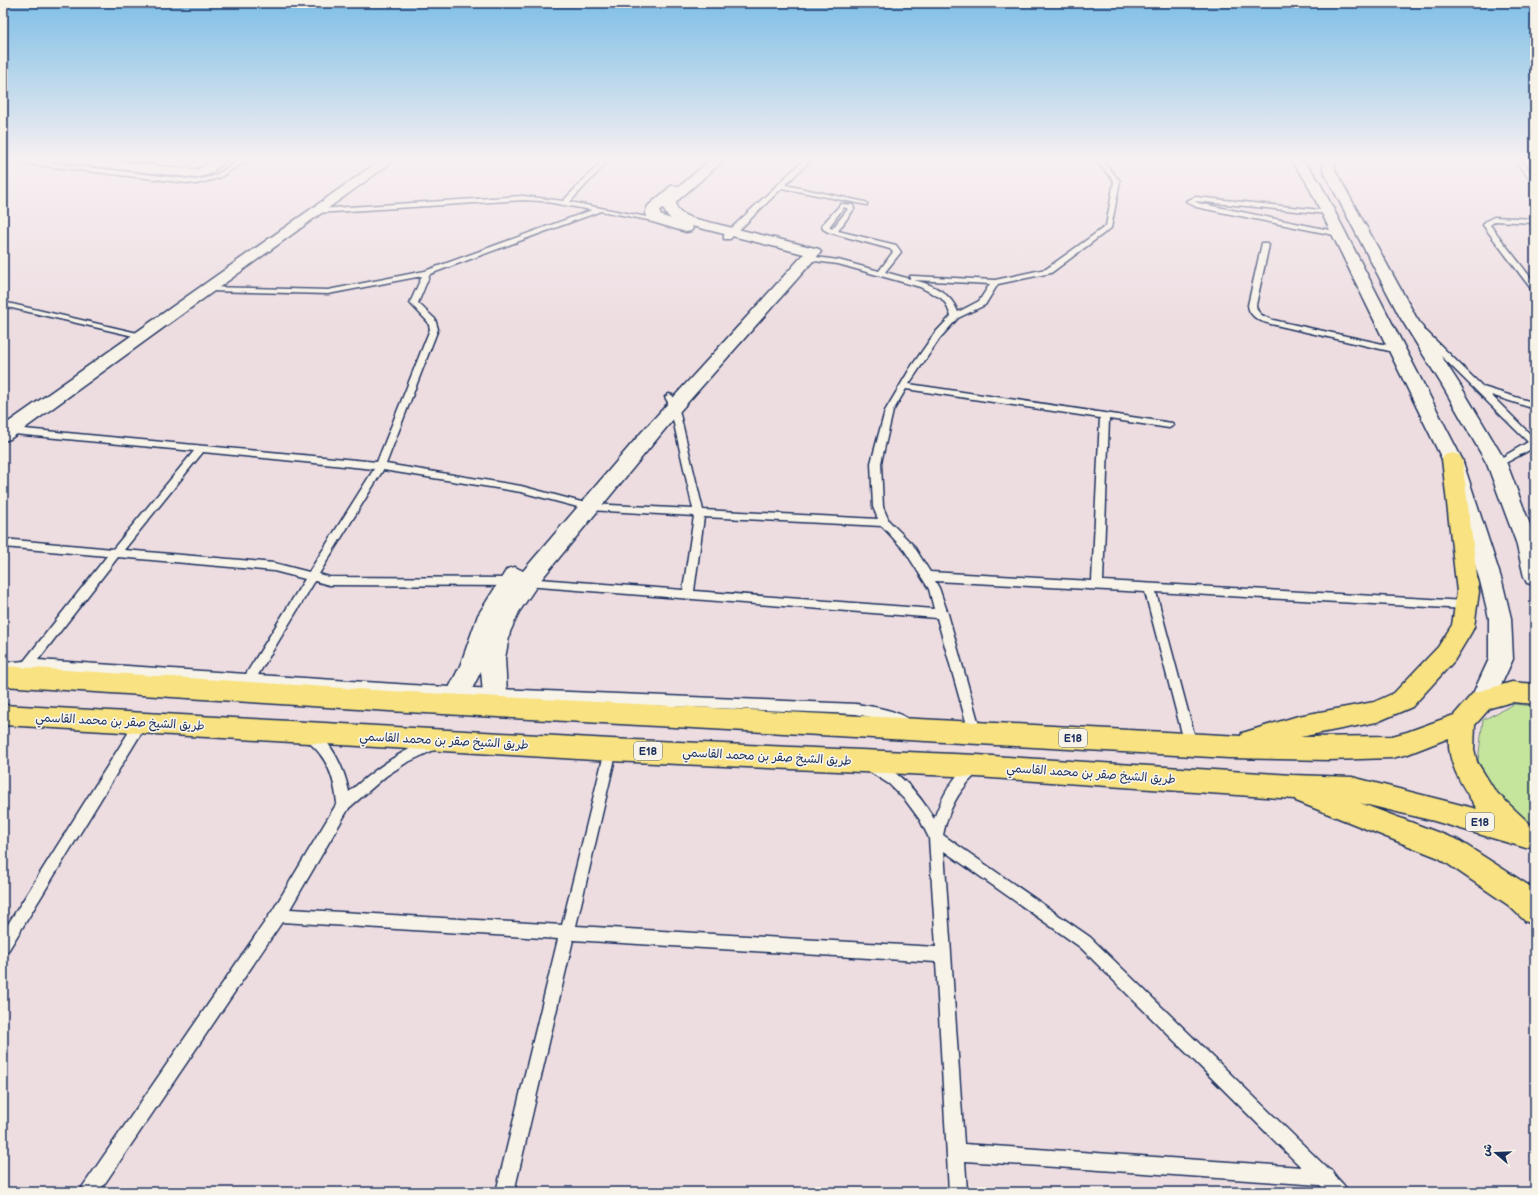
<svg xmlns="http://www.w3.org/2000/svg" width="1538" height="1195" font-family="'Balsamiq Sans','Playpen Sans Arabic',sans-serif">
  <style>
    .green { fill: #c5e49c; stroke: #708a7d }
    .lines { fill: none; stroke-linecap: round; stroke-linejoin: round }
    .service-casing { stroke: #1b2f5e; stroke-width: 3 }
    .minor-casing { stroke: #1b2f5e; stroke-width: 3 }
    .secondary-casing { stroke: #1b2f5e; stroke-width: 3 }
    .trunk-casing { stroke: #1b2f5e; stroke-width: 3 }
    .service { fill: #f7f3e8; fill-rule: evenodd }
    .minor { fill: #f7f3e8; fill-rule: evenodd }
    .secondary { fill: #f7f3e8; fill-rule: evenodd }
    .trunk { fill: #f8e281; fill-rule: evenodd }
    .labels { text-anchor: middle; dominant-baseline: central; stroke-width: 3.5; stroke-linejoin: round; paint-order: stroke }
    .shield { fill: #f7f3e8; stroke: #5d6a87; stroke-width: 1 }
    .shield-label { font-size: 11px; font-weight: bold; fill: #1b2f5e }
    .street-label { font-size: 12px; fill: #1b2f5e; stroke: #f7f3e8 }
  </style>
  <rect width="100%" height="100%" fill="#eddde1"/>
  <filter id="ink" filterUnits="userSpaceOnUse"><feTurbulence type="fractalNoise" baseFrequency=".025" numOctaves="2"/><feDisplacementMap in="SourceGraphic" scale="8" xChannelSelector="R" yChannelSelector="G"/><feConvolveMatrix kernelMatrix="1 2 1 2 8 2 1 2 1" color-interpolation-filters="sRGB"/></filter>
  <g filter="url(#ink)">
    <path class="green" d="M1514,704L1535,706V829L1498,796L1478,761L1483,720Z"/>
    <g class="lines">
      <g class="service-casing">
        <path id="service" d="M3,159H18L196,180L214,176L242,159H249L219,178L196,184L3,161Z
          M604,159H610L570,202L662,220L664,221V223L601,211L430,274L418,303L435,319L438,329L386,464L521,486L589,504L693,509L670,406L665,397L669,394L672,395L678,406L703,510L878,519L873,507L871,463L885,411L911,367L934,334L951,316L946,304L941,298L920,287L838,264L806,260V256H809L838,260L879,271L893,252L890,249L828,232L823,229L822,225L841,204L853,205L854,209L838,231L896,245L901,252L885,272L910,279V276H913L995,280L1046,269L1106,226L1114,181L1095,159H1101L1120,181L1111,228L1051,273L998,284L985,305L958,318L940,338L909,384L1172,423L1174,425L1169,428L1109,419L1103,581L1466,601L1470,602L1472,605L1470,608L1466,609L1156,592L1197,745L1195,749L1191,751L1187,749L1185,745L1145,592L935,581L939,588L948,614L981,732L979,736L975,737L971,736L969,732L937,618L526,586L329,585L315,581L258,675L427,686L856,704C870,706 906,711 912,724L910,728L906,729L885,720L856,714L427,696L34,670L3,673V663L24,661L107,556L3,547V539L113,549L194,451L3,433V427L377,462L430,329L428,322L410,303L422,276L328,294L208,291L204,289L205,287L328,290L425,271L592,210L541,201L523,200L317,213L314,211L317,209L523,196L563,201ZM844,207L848,209L832,229L829,227ZM914,280L990,284L979,301L958,312C950,292 933,285 914,280ZM906,389L1100,418L1092,581L930,572L913,545L889,521L883,507L881,463L893,411ZM203,452L374,469L309,572L274,563L124,550ZM383,470L521,492L589,510L694,516L683,590L526,578L329,577L319,574ZM704,517L882,526L905,551L929,589L934,609L694,591ZM118,557L274,571L305,579L246,674L38,660Z
          M805,159H812L785,185L865,202L867,203V205L782,188L730,239H724V235Z
          M1514,159H1520L1535,178V184L1533,183Z
          M1196,197L1330,211V213L1328,214L1194,201L1198,203L1339,232L1343,234L1339,236L1196,207L1186,201Z
          M1494,217L1535,219V223L1495,221L1490,225L1535,283V290H1532L1483,225L1486,221Z
          M1262,243H1265L1269,245L1256,305C1257,315 1265,317 1273,320L1401,348L1402,350L1401,352L1398,353L1271,324C1261,322 1249,317 1248,305Z
          M3,302L142,334L146,336L142,338L3,306Z
          M1420,331H1426L1483,387L1535,403V409L1491,395L1535,439V447L1500,466H1494L1492,464L1494,462L1528,442L1420,335Z
          M141,718L145,719L147,723L145,727L8,951L3,953V932L137,719Z
          M310,730C331,737 345,771 349,792C376,768 400,751 434,738L438,740L440,744L438,748L406,763L386,776L349,808L290,909L562,925L605,750L607,746L611,744L615,746L617,750L576,926L936,947L929,838L920,820L906,801L889,784L867,770L866,766L867,762L872,760C899,770 920,795 934,819C940,801 956,768 976,760L981,762L982,766C979,773 971,778 966,785C954,799 947,816 943,835L1090,937L1328,1169L1332,1171C1336,1179 1344,1183 1348,1192H1327L1320,1185L965,1161L967,1192H949L936,962L573,940L514,1192H496L558,939L282,922L99,1192H80L83,1186L273,910L337,803C335,785 331,768 320,754C315,747 307,742 304,735L306,731ZM944,851L1080,947L1301,1167L964,1144Z"/>
      </g>
      <g class="minor-casing">
        <path id="minor" d="M63,159H101L195,170L200,168L214,159H228L210,174L196,178L69,163L65,162Z
          M382,159H396L10,439L3,441V426Z
          M711,159H725L676,202C675,212 684,215 692,218L819,249L821,252L680,411L540,581L519,612L510,632L505,658L507,694L504,701L495,704L486,701L483,694L481,671L467,699L459,702L451,699L447,692L460,666L478,615L507,569L515,567L523,571L640,434L804,254L692,226L693,228L691,231L686,232L649,221L645,214L648,206L671,186H680ZM663,208L666,214L671,219L660,215V210Z"/>
      </g>
      <g class="secondary-casing">
        <path id="secondary" d="M1290,159H1302L1319,181L1462,459L1502,581L1511,618L1513,659L1491,707L1482,710L1473,707L1470,700L1489,659V618L1480,581L1442,459L1306,181Z
          M1324,159H1336L1335,170L1416,317L1460,385L1507,464L1535,538V585L1527,583L1524,577L1516,542L1487,464L1442,385L1400,317L1323,170Z"/>
      </g>
      <g class="trunk-casing">
        <path id="trunk" d="M1452,453L1459,455L1462,459L1479,592L1474,627L1471,633L1454,661L1412,707L1377,722L1300,737L1392,736L1407,732L1454,715L1473,693L1512,682L1535,684V704L1512,702L1490,708L1475,725L1474,749L1477,762L1495,791L1530,824L1535,826V844L1526,848L1434,821L1360,803L1458,840L1528,885L1535,891V925L1525,921L1508,905L1439,858L1296,801L1295,799L977,777L611,761L3,725V705L611,739L977,755L1292,775L1352,777L1477,809C1463,787 1447,764 1449,738L1408,754L1392,758L1329,760L1229,758L389,711L3,686V666L389,691L1241,736L1242,733L1298,716L1374,702L1394,693L1438,647L1452,625L1457,592L1442,459L1445,455Z"/>
      </g>
      <use href="#service" class="service"/>
      <use href="#minor" class="minor"/>
      <use href="#secondary" class="secondary"/>
      <use href="#trunk" class="trunk"/>
    </g>
  </g>
  <linearGradient id="sky" x2="0" y2="1"><stop stop-color="#7fbfe6"/><stop offset="0.49" stop-color="#f7f0f2"/><stop offset="1" stop-color="#f7f0f2" stop-opacity="0"/></linearGradient>
  <rect width="1538" height="326" fill="url(#sky)"/>
  <g class="labels">
    <g class="shield">
      <rect x="1059" y="729" width="28" height="18" rx="3"/>
      <rect x="634" y="742" width="28" height="18" rx="3"/>
      <rect x="1466" y="813" width="28" height="18" rx="3"/>
    </g>
    <g class="shield-label">
      <text x="1073" y="738">E18</text>
      <text x="648" y="751">E18</text>
      <text x="1480" y="822">E18</text>
    </g>
    <g class="street-label">
      <text transform="translate(120 722) rotate(3)">طريق الشيخ صقر بن محمد القاسمي</text>
      <text transform="translate(444 741) rotate(3)">طريق الشيخ صقر بن محمد القاسمي</text>
      <text transform="translate(767 757) rotate(3)">طريق الشيخ صقر بن محمد القاسمي</text>
      <text transform="translate(1091 774) rotate(4)">طريق الشيخ صقر بن محمد القاسمي</text>
    </g>
  </g>
  <rect width="1538" height="1195" fill="none" stroke="#f7f3e8" stroke-width="16"/>
  <rect x="8" y="8" width="1522" height="1179" fill="none" stroke="#1b2f5e" stroke-width="1.5" filter="url(#ink)"/>
  <g transform="translate(1496 1153) rotate(289)" stroke="#f7f3e8" stroke-width="3" paint-order="stroke">
  <path d="M0-3L7 15L0 10L-7 15Z" fill="#1b2f5e"/>
  <text y="-6" font-size="11" font-weight="bold" text-anchor="middle" fill="#1b2f5e">ش</text>
  </g>
</svg>
